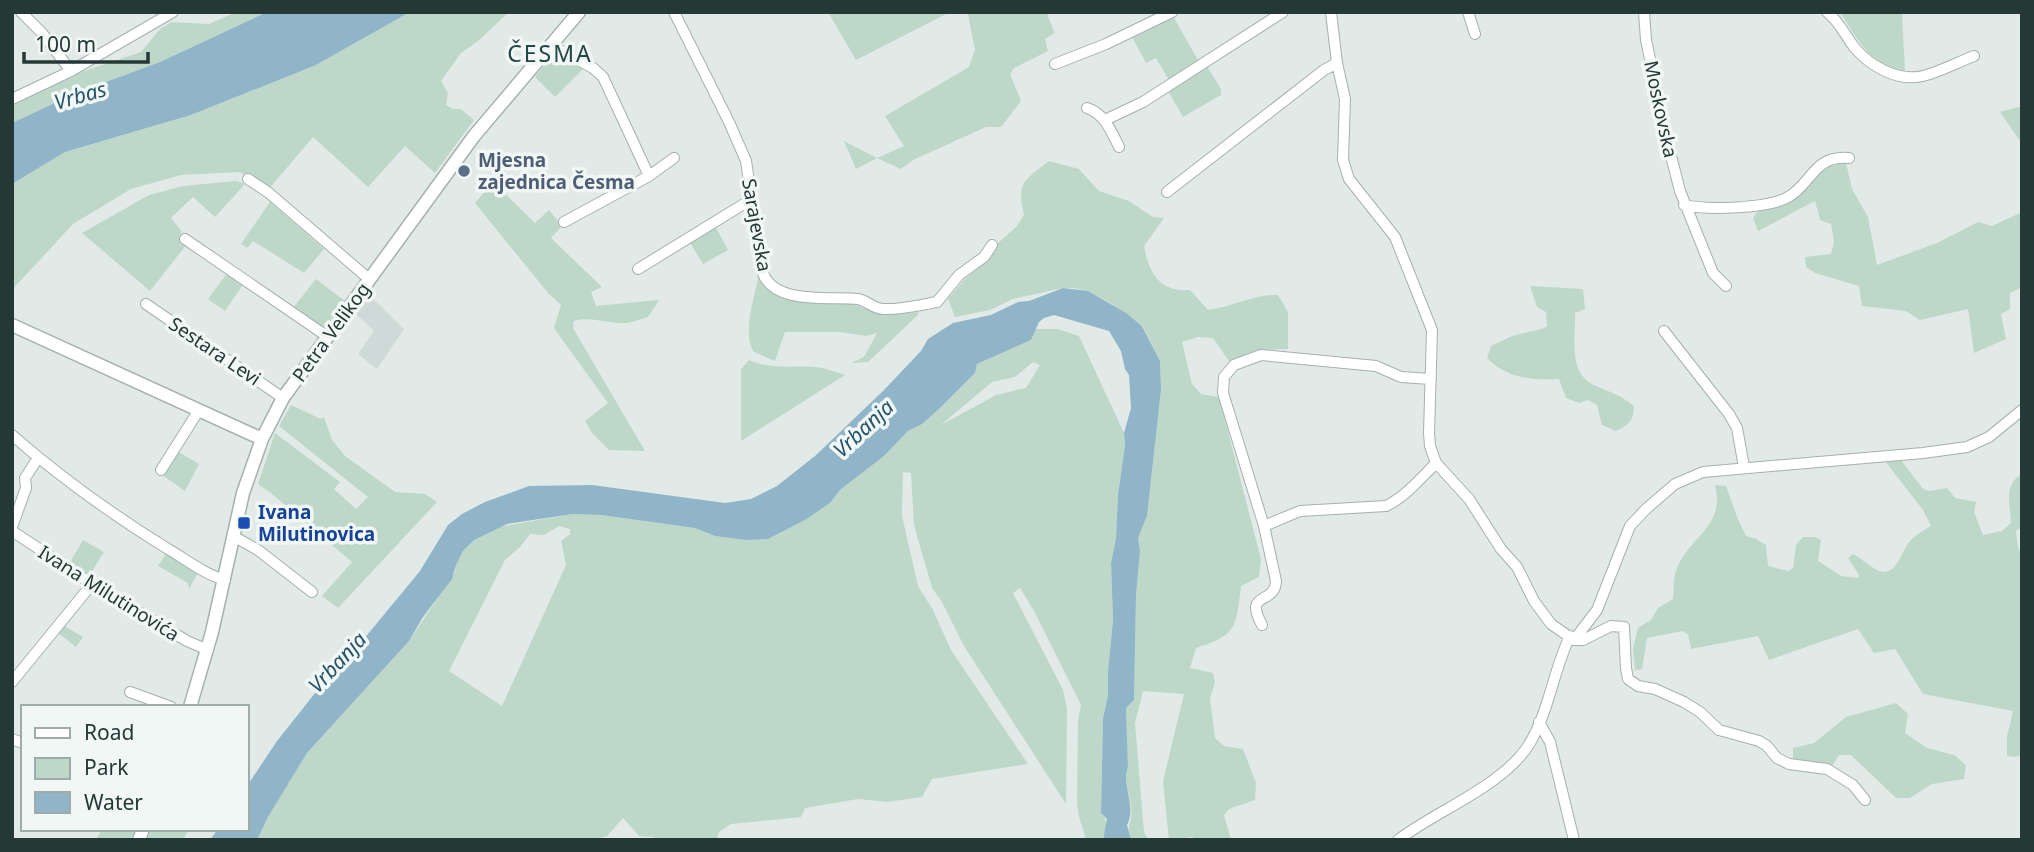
<svg xmlns="http://www.w3.org/2000/svg" width="2034" height="852" font-family="'Noto Sans',sans-serif">
  <style>
    .built { fill: #cfd9d7 }
    .green { fill: #bdd8c9; fill-rule: evenodd }
    .water { fill: #90b4c8 }
    .lines { fill: none; stroke-linecap: round; stroke-linejoin: round }
    .minor-casing { stroke: #a5b1ae; stroke-width: 12 }
    .tertiary-casing { stroke: #a5b1ae; stroke-width: 15 }
    .minor { stroke: #fff; stroke-width: 10 }
    .tertiary { stroke: #fff; stroke-width: 12 }
    .service-dot { fill: #5c6f8a; stroke: #f1f7f5; stroke-width: 2.5 }
    .transit-dot { fill: #1a4fb4; stroke: #f1f7f5; stroke-width: 2.5 }
    .labels { text-anchor: middle; dominant-baseline: central; stroke-width: 7; stroke-linejoin: round; paint-order: stroke }
    .street-label { font-size: 19px; fill: #243836; stroke: #f1f7f5 }
    .service-label { font-size: 19px; font-weight: bold; fill: #4e5e75; stroke: #f1f7f5; text-anchor: start }
    .transit-label { font-size: 19px; font-weight: bold; fill: #164399; stroke: #f1f7f5; text-anchor: start }
    .water-label { font-size: 21px; font-style: italic; fill: #26536c; stroke: #f1f7f5 }
    .quarter-label { font-size: 23px; letter-spacing: 2px; fill: #224745; stroke: #f1f7f5 }
  </style>
  <rect width="100%" height="100%" fill="#e1eae7"/>
  <path class="built" d="M367,293L404,329L377,369L358,354L374,331L353,311Z"/>
  <path class="green" d="M236,12H267L160,62L76,93L12,123V103L57,80L141,52L160,29L171,22L209,24Z
    M410,12H509L478,41L461,53L441,81L448,93L446,105L453,109H461L474,120L435,173L405,146L368,187L313,137L268,190L240,172L181,175L131,189L73,224L12,290V184L65,152L191,115L310,68Z
    M828,12H950L856,60Z
    M965,12H1049L1048,17L1055,33L1045,39L1048,51L1014,68L1010,74L1021,101L1001,127H986L913,160L901,169L877,158L856,169L844,141L877,158L904,146L885,116L969,67L975,50L968,15Z
    M1837,12H1902L1905,72C1868,61 1861,45 1842,15Z
    M1173,16L1199,62L1169,80L1156,58L1146,63L1131,35Z
    M556,54H561L585,67L555,97L535,77L549,59Z
    M1206,65L1221,89V95L1183,117L1167,89Z
    M2022,106V144L2000,112Z
    M1049,161L1079,169L1099,191L1129,201L1153,217L1164,218L1144,246C1149,273 1159,292 1190,290L1208,310C1232,307 1254,294 1278,295L1288,312V349L1256,350L1229,361L1213,338L1198,337L1182,342L1192,384L1201,394L1219,397L1261,559L1259,577L1241,586C1236,627 1238,635 1196,648L1190,668L1213,673L1215,682L1210,698L1215,738L1224,746L1243,749L1256,783L1255,800L1229,809L1224,815L1231,840H1194L1193,837L1169,840L1163,781L1184,694L1143,691L1135,723L1144,832L1148,840H1131C1127,830 1129,827 1131,818C1134,801 1122,782 1128,767L1126,708L1134,700L1136,595L1140,551L1138,538L1147,516L1161,390L1160,361L1143,326L1110,303L1088,291L1074,288H1063L1013,299L990,310L955,317L948,299L965,279L991,257L997,244L1017,226L1024,215C1016,182 1025,180 1049,161Z
    M1846,163L1852,189L1868,217L1877,265L1937,243L1978,222L1992,226L2022,212V287L2010,293V309L2001,314L2006,339L1974,353L1968,309L1920,320L1906,311L1862,306L1859,286L1815,273L1806,267L1805,257L1831,254L1834,242L1831,224L1820,220L1815,201L1758,231L1753,218L1758,211C1768,208 1783,208 1791,202C1813,187 1815,164 1846,163Z
    M236,181L245,184L215,217L193,197L171,218L182,232L179,236L187,244L150,291L82,233L149,195L183,186Z
    M493,182L535,223L549,210L562,226L551,238L602,287L591,292L596,306L659,300L648,317C641,319 633,322 626,323C607,324 591,316 574,321L573,328L645,451L609,450L592,433L585,421L608,403L554,328L561,305L548,293L475,203Z
    M270,202L324,249L304,273L253,241L247,248L241,244Z
    M715,226L728,250L703,264L689,241Z
    M228,272L244,283L225,311L208,299Z
    M759,276L766,286L803,301L818,304H853L882,315L919,312L917,316L868,362L851,363L864,357L877,333L866,336L840,332H785L775,361L754,352C742,336 754,296 759,276Z
    M316,279L345,301L324,327L321,328L293,308Z
    M1530,286L1583,289L1585,309L1575,313C1576,338 1567,374 1596,386C1610,392 1622,396 1634,406C1634,420 1629,425 1616,431L1602,425L1597,405L1588,400L1579,403L1566,398L1559,379C1532,380 1507,379 1487,358L1491,346L1512,336L1541,329L1547,326L1546,312L1537,307Z
    M1035,329H1058L1079,336L1124,433L1125,446L1118,494L1116,538L1111,563L1113,620L1108,671V696L1103,718L1101,813C1110,823 1105,828 1103,840H1086L1079,816L1077,804L1078,721L1081,705L1034,611L1020,588L1013,593L1063,690L1067,709L1066,804L964,646L942,602L932,588L914,525L911,473L903,472L902,516L918,586L933,610L951,650L1028,764L932,779L922,797L887,802L858,799L805,808L801,817L731,824L719,832L717,840H655L654,837L639,836L623,818L607,836L593,840H257L268,817L307,753L409,641L455,572L456,565L463,551L474,540L498,527L573,514L601,515L695,528L715,536L746,540L768,539L805,520L830,503L840,490L884,456L908,431L922,424L939,409L975,373L977,364L1031,340ZM1033,362L1040,365L1026,388L996,395L941,425L992,382L1015,377ZM559,526L570,529V534L561,541L566,565L502,706L449,671L505,560L520,547L530,534L544,535Z
    M749,360C773,371 798,364 823,368C830,370 838,373 845,375L741,441V369Z
    M291,405L321,419L324,417L332,440L345,456L395,492L425,494L437,502L338,608L322,596L352,562L271,493L258,484L275,433L340,482L334,489L356,509L368,497L279,426Z
    M177,451L199,464L185,491L161,474Z
    M1901,460L1923,489L1930,491L1947,488L1955,498L1976,502L1974,512L1983,535L2002,531L2011,523C2010,504 2003,484 2022,474V527L2016,531L2018,547L2022,555V755L2015,757L2007,756V736L2013,711L1923,694L1895,649L1874,653L1858,629L1769,660L1758,636L1691,649L1688,634L1682,631L1647,638L1642,669L1635,670L1633,649L1638,628L1651,620L1658,608L1673,599C1674,590 1673,579 1676,571C1688,536 1726,528 1715,485L1726,486L1737,517L1746,536L1756,539L1766,545L1768,566L1788,571L1793,568L1796,545L1803,537H1815L1821,540L1818,561L1841,576L1858,578L1859,575L1848,558L1853,554C1861,558 1868,565 1877,570C1897,580 1901,549 1912,539C1917,534 1924,530 1931,526L1923,510L1885,461Z
    M83,540L104,552L89,576L69,564Z
    M167,552L199,571L189,589L188,583L158,566Z
    M63,625L83,637L76,647L57,632Z
    M1896,703L1908,714L1905,733L1927,748L1954,755L1966,765L1964,779L1932,784L1910,798H1896L1851,755H1839L1832,766L1793,759V748L1814,743L1846,717Z
    M102,829H135L130,840H96Z
    M152,829H189L183,840H147Z"/>
  <path class="water" d="M267,12H410L314,66L191,115L65,152L12,184V123L76,93L160,62Z
    M1063,288L1088,291L1126,313L1142,326L1160,361L1161,390L1147,516L1138,538L1140,551L1136,595L1134,700L1126,708L1128,767C1121,784 1137,807 1127,825L1131,840H1103L1107,819L1101,813L1103,718L1108,696V671L1113,620L1111,563L1116,538L1118,494L1125,446L1124,433L1131,408L1129,375L1125,369L1121,351L1109,331L1054,315L1044,318L1039,322L1031,340L977,364L975,373L939,409L922,424L908,431L884,456L840,490L830,503L805,520L768,539L746,540L715,536L695,528L601,515L573,514L507,524L474,540L463,551L456,565L452,579L423,617L409,641L307,753L268,817L257,840H210L218,829H247V786L277,741L335,668L368,634L420,571L448,525L462,514L485,502L529,486L592,485L725,503L751,499L777,486L815,456L884,390L921,351L928,339L953,323L991,315L1018,302L1029,301Z"/>
  <g class="lines">
    <g class="minor-casing">
      <path id="minor" d="M21,12L42,33L71,71
        M674,12L729,122L746,161L762,270C771,306 831,296 858,299C868,301 874,309 883,309C900,310 920,305 937,302L959,275L984,257L992,245
        M1331,12L1337,63L1345,99L1343,160L1349,179L1395,237L1432,330L1429,433L1430,446L1436,463L1469,499L1501,549L1517,567L1534,601L1551,624L1574,640H1583L1611,626L1624,627L1626,668L1628,679L1638,686L1655,689L1684,702L1700,712L1719,730L1759,741L1767,746L1777,758L1789,764L1827,769L1853,785L1865,800
        M1468,12L1475,34
        M1644,12L1646,40L1668,144L1680,191L1713,273L1726,286
        M1827,12C1839,21 1845,35 1854,47C1870,66 1897,82 1923,76C1940,72 1958,62 1974,56
        M550,45L593,68L603,77L649,176L564,222
        M1055,64L1106,44L1172,12
        M12,99L71,71L173,12
        M1087,108C1105,114 1111,131 1119,147
        M1105,120L1143,102L1283,12
        M649,176L674,158
        M248,179L269,193L369,279
        M1167,192L1324,70L1337,63
        M1684,205C1706,210 1768,209 1788,197C1812,184 1813,155 1849,158
        M185,239L328,337
        M638,269L752,199
        M146,304L283,398
        M1664,331L1729,414L1737,428L1744,467
        M12,435C61,478 113,515 168,549C187,560 204,574 225,580
        M161,470L199,410
        M1264,526L1300,511L1386,506C1405,497 1421,478 1436,463
        M12,527L26,488L25,478L38,458
        M12,531L92,584L187,641L208,650
        M233,536L258,550L312,592
        M1262,625C1243,590 1275,606 1276,581L1264,526L1223,393L1224,377L1234,365L1261,355L1376,366L1401,377L1431,379
        M1574,640L1597,610L1630,526L1646,509L1675,484L1703,472L1923,453L1967,447L1989,437L2022,410
        M12,682L92,584
        M130,692L171,707
        M1539,722L1550,742L1574,840
        M12,739L20,742
        M1398,840C1436,811 1502,786 1528,746C1549,713 1553,671 1570,636"/>
    </g>
    <g class="tertiary-casing">
      <path id="tertiary" d="M12,325L262,439
        M190,707L212,632L243,493L262,439L283,398L474,136L579,12
        M139,840L143,829"/>
    </g>
    <use href="#minor" class="minor"/>
    <use href="#tertiary" class="tertiary"/>
  </g>
  <circle class="service-dot" cx="464" cy="171" r="7"/>
  <rect class="transit-dot" x="237" y="516" width="14" height="14" rx="3.5"/>
  <g class="labels">
    <g class="street-label">
      <text transform="translate(1661 109) rotate(78)">Moskovska</text>
      <text transform="translate(757 225) rotate(80)">Sarajevska</text>
      <text transform="translate(331 332) rotate(-54)">Petra Velikog</text>
      <text transform="translate(215 351) rotate(34)">Sestara Levi</text>
      <text transform="translate(109 593) rotate(32)">Ivana Milutinovića</text>
    </g>
    <g class="service-label">
      <text x="478" y="160">Mjesna<tspan x="478" dy="22">zajednica Česma</tspan></text>
    </g>
    <g class="transit-label">
      <text x="258" y="512">Ivana<tspan x="258" dy="22">Milutinovica</tspan></text>
    </g>
    <g class="water-label">
      <text transform="translate(80 95) rotate(-16)">Vrbas</text>
      <text transform="translate(863 428) rotate(-43)">Vrbanja</text>
      <text transform="translate(337 662) rotate(-47)">Vrbanja</text>
    </g>
    <g class="quarter-label">
      <text x="550" y="53">ČESMA</text>
    </g>
  </g>
  <rect width="2034" height="852" fill="none" stroke="#243836" stroke-width="28"/>
  <rect x="21" y="705" width="228" height="126" fill="#f1f7f5" stroke="#9faba9" stroke-width="2"/>
  <rect x="35" y="728" width="35" height="10" fill="#ffffff" stroke="#9faba9" stroke-width="2"/>
  <text x="84" y="740" font-size="21" fill="#243836">Road</text>
  <rect x="35" y="758" width="35" height="21" fill="#bdd8c9" stroke="#9faba9" stroke-width="2"/>
  <text x="84" y="775" font-size="21" fill="#243836">Park</text>
  <rect x="35" y="792" width="35" height="21" fill="#90b4c8" stroke="#9faba9" stroke-width="2"/>
  <text x="84" y="810" font-size="21" fill="#243836">Water</text>
  <path d="M24 52v10h124v-10" fill="none" stroke="#243836" stroke-width="3.5"/>
  <text x="35" y="52" font-size="21" fill="#243836" stroke="#f1f7f5" stroke-width="5" paint-order="stroke">100 m</text>
</svg>
